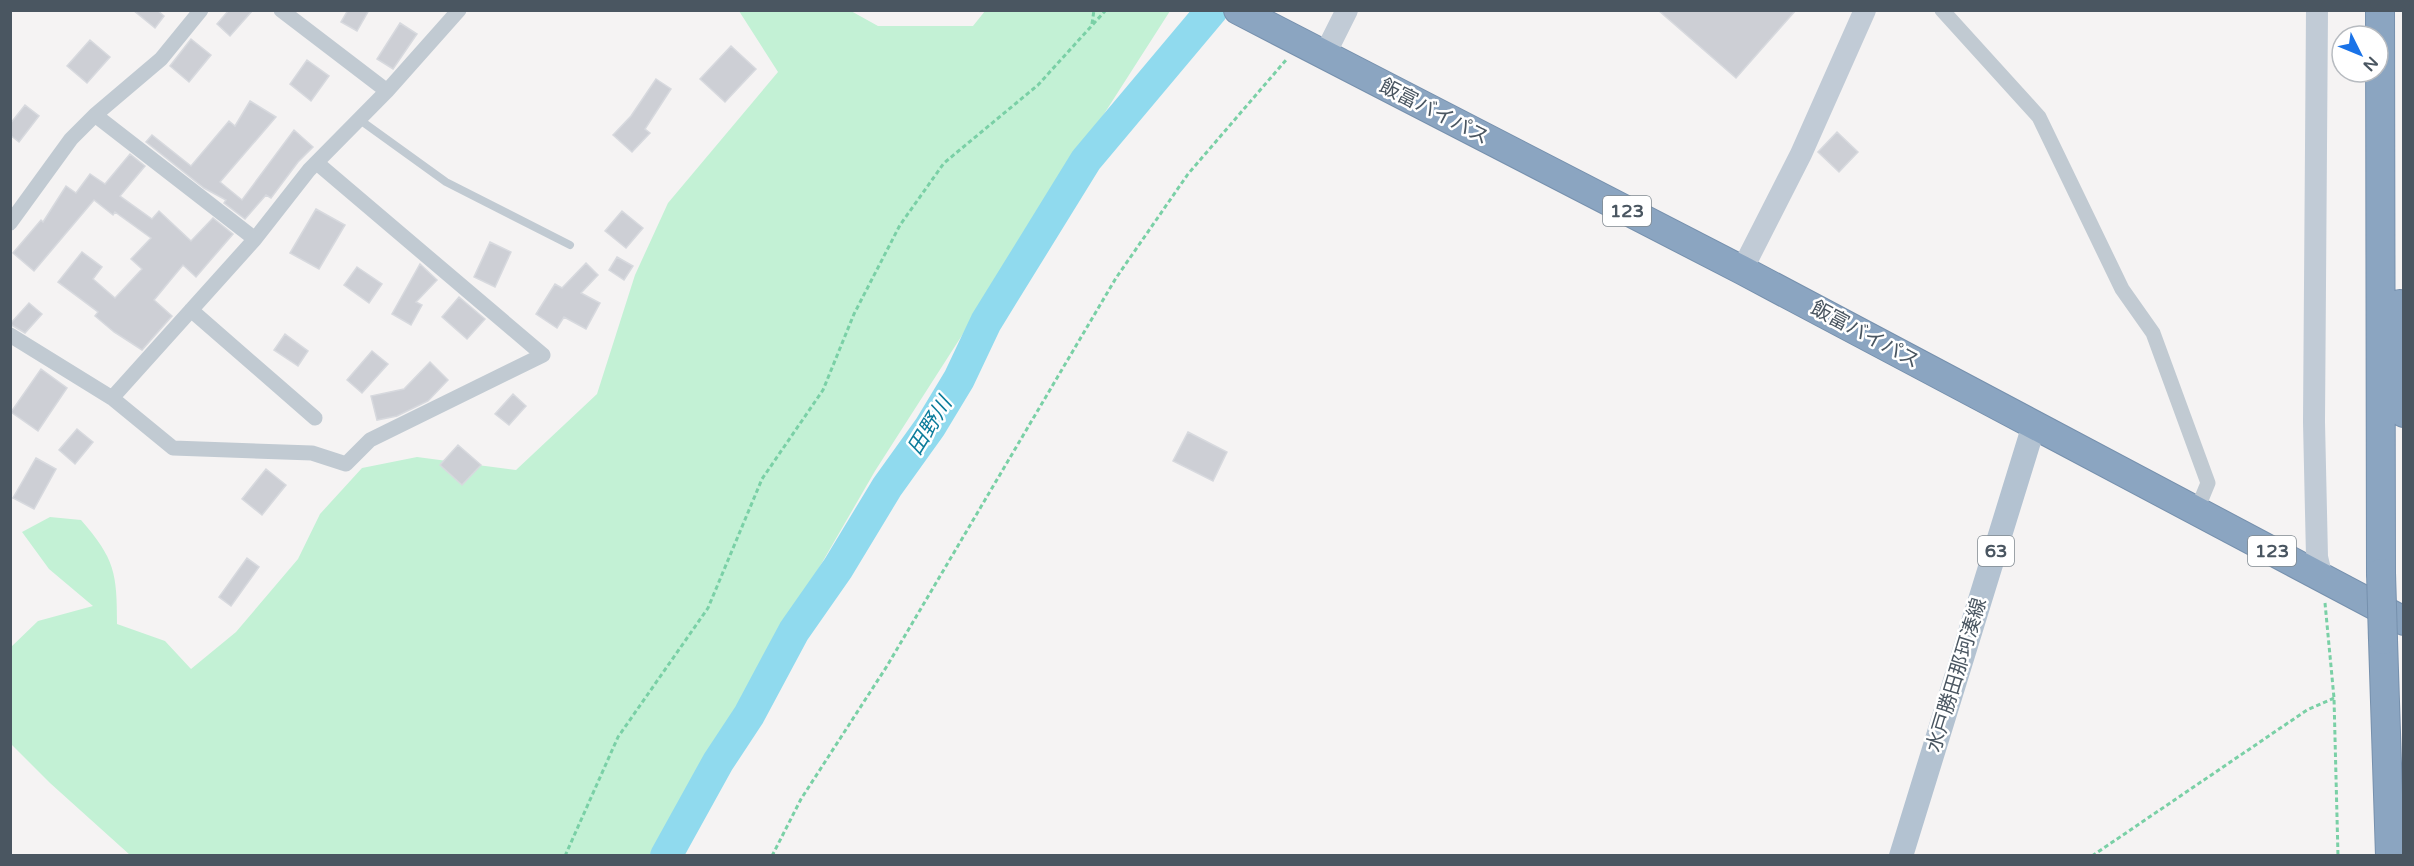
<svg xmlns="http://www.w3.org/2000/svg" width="2414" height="866" font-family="'Varela Round','Noto Sans JP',sans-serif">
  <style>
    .green { fill: #c3f1d5 }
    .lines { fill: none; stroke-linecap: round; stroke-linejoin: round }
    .river { stroke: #90daee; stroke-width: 32 }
    .building { fill: #cdcfd5; stroke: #d7d9de; stroke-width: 1.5 }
    .highway-casing { stroke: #7690ad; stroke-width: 30 }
    .path { stroke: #7ad0a6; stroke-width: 3; stroke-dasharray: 4.5 3; stroke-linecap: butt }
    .lane { stroke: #c1cad2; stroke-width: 8 }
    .street { stroke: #c1cad2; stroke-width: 15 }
    .secondary { stroke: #c1cbd6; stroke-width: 22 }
    .primary { stroke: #b3c2d1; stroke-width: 24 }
    .highway { stroke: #8ba5c1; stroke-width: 28 }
    .highway-bridge-casing { stroke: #7690ad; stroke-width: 30; stroke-linecap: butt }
    .highway-bridge { stroke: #8ba5c1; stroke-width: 28 }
    .labels { text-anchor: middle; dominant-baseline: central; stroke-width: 5; stroke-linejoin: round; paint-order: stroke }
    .shield { fill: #fff; stroke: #808990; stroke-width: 1.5 }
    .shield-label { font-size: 18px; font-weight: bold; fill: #4a5661 }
    .street-label { font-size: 20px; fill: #4a5661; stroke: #fff }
    .water-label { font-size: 21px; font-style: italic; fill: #0c7c9b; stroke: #fff }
  </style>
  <rect width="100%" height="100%" fill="#f5f3f3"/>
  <path class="green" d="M739,11H851L878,26H973L985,11H1170L875,471L653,855H130L50,783L12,745L10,648L38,621L93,606L49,569L22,532L50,517L81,520C115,559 117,573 117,624L165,641L191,669L236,632L298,559L320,514L362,468L417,457L516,470L597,394L635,275L668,203L778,72Z"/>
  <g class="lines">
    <path class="river" d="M666,856L718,762L749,715L794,631L838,568L887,487L930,427L959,379L986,322L1086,160L1212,10"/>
  </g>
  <path class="building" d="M133,10H157L164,16L155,28Z
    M229,10H253L230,36L217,24Z
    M348,10H369L357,31L341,22Z
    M1658,10H1796L1736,78Z
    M400,23L417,34L393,69L377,59Z
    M191,39L211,55L189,82L170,66Z
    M90,40L110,57L87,83L67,66Z
    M731,46L756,69L725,102L700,79Z
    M307,60L329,76L311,101L290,84Z
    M656,79L671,89L645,129L650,133L632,152L613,135L631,116Z
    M250,101L276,117L220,182L242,200L294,130L313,147L298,162L271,198L266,195L245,219L224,203L226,200L204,188L146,142L152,135L191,166L229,121L235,126Z
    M25,105L39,116L19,142L10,135V124Z
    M1837,132L1858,152L1839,172L1818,152Z
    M130,154L145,166L120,196L152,219L159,211L191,241L213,218L233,234L196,277L183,265L154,300L172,316L142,350L114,332L95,316L98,312L58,282L82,252L102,267L93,279L115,298L142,269L131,259L151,238L115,212L113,215L94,200L34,271L13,253L41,220L43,222L66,186L76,193L90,174L105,184Z
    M316,209L345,225L319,269L290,253Z
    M622,211L643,228L626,248L605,231Z
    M490,242L511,252L495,287L474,277Z
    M617,257L633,266L624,280L609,270Z
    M586,263L598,275L581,293L600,303L586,329L564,317L557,328L536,314L555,284L562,288Z
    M420,264L437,280L416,302L422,305L411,325L392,314Z
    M357,267L382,284L369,303L344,285Z
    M459,297L485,319L467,339L442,317Z
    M29,303L42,314L25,333L10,324Z
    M285,334L308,351L298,366L274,350Z
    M372,351L388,364L362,393L347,380Z
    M430,362L448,380L428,401L397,416L377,420L371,396L404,389Z
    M41,369L67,388L38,431L11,412Z
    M513,394L526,406L509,425L495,414Z
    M77,429L93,442L75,464L59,450Z
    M1188,432L1227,452L1213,481L1173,461Z
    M458,445L481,465L462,485L440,465Z
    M36,458L56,469L34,509L13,498Z
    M266,469L286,485L262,515L242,499Z
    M247,558L259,567L231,606L219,597Z"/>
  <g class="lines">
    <g class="highway-casing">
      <path id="highway" d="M1238,10L1742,270L2404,621
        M2380,10L2381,573
        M2400,304L2404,413
        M2383,640L2390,856"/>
    </g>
    <path class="path" d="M1092,24L1094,10
      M2325,603L2334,698L2338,856
      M565,856L618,737L708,608L762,479L823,390L854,314L900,225L944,163L1038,85L1106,10
      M772,856L801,799L887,666L1116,278L1188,174L1286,60
      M2092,856L2307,710L2334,698"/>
    <path class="lane" d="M360,120L446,182L570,245"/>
    <path class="street" d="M281,10L387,91
      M1942,10L2039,117L2122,289L2153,333L2208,483L2196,512
      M95,115L255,239
      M10,223L71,139L95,115L161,59L201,10
      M191,310L315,418
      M10,335L112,398L255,239L309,170L387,91L459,10
      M112,398L173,448L312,453L346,464L370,440L543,355L317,163"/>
    <path class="secondary" d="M2317,10L2314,422L2317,557L2322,578
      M1324,56L1347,10
      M1742,270L1801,154L1865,10"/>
    <path class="primary" d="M1901,856L2034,425"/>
    <use href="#highway" class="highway"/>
    <g class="highway-bridge-casing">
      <path id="highway-bridge" d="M2381,573L2383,640"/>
    </g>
    <use href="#highway-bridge" class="highway-bridge"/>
  </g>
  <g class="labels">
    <g class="shield">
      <rect x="1603" y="196" width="48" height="30" rx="4.5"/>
      <rect x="1978" y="536" width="36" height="30" rx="4.5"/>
      <rect x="2248" y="536" width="48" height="30" rx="4.5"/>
    </g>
    <g class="shield-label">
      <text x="1627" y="211">123</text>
      <text x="1996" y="551">63</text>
      <text x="2272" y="551">123</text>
    </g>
    <g class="street-label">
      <text transform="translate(1434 112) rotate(27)">飯富バイパス</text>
      <text transform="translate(1865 335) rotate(28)">飯富バイパス</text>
      <text transform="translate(1957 675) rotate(-73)">水戸勝田那珂湊線</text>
    </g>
    <g class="water-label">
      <text transform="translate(930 426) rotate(-58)">田野川</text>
    </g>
  </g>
  <rect width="2414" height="866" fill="none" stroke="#4a5661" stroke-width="24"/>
  <g transform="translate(2360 54) rotate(133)"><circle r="28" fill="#ffffff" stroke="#b7bbc0" stroke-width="1.5"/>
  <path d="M0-4.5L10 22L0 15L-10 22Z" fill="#1a73e8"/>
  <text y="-9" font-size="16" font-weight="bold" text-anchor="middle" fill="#4a5661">N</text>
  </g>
</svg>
